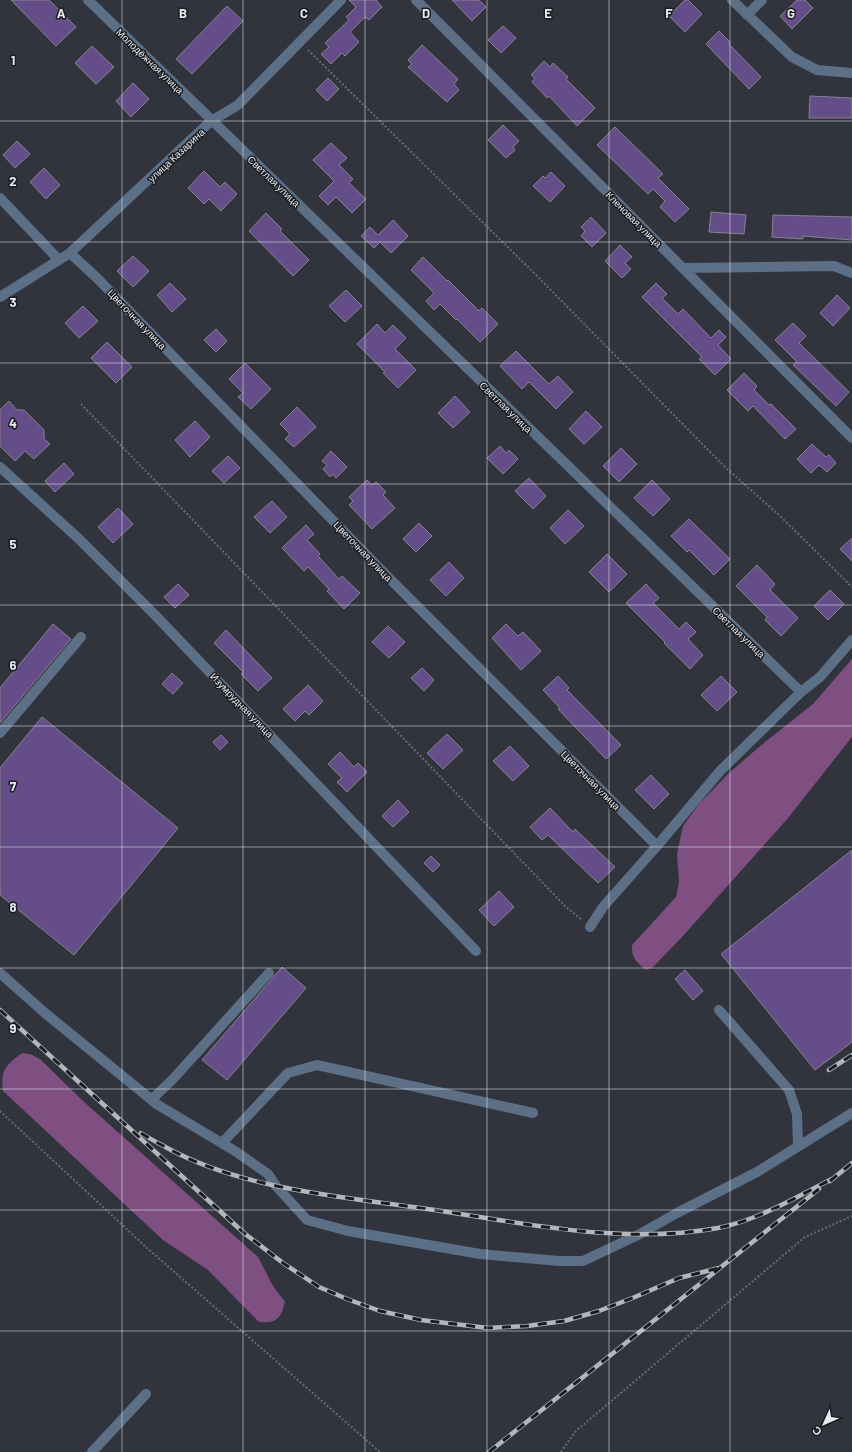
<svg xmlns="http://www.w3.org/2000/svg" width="852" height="1452" font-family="Barlow,sans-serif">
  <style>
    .forest { fill: #7f4f82 }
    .building { fill: #644d89; stroke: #86838d }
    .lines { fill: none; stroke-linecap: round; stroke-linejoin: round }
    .path { stroke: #686a73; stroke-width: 2; stroke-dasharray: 2 2; stroke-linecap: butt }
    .minor { stroke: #5b6f86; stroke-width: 10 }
    .rail-casing { stroke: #b4b6bd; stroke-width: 4.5 }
    .rail { stroke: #1b1c20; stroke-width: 3; stroke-dasharray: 9; stroke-linecap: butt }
    .grid { fill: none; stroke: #e7e9ef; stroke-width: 1; stroke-opacity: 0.55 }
    .labels { text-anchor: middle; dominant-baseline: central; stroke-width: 3; stroke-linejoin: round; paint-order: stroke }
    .street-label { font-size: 10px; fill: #e7e9ef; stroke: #1b1c20 }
    .grid-label { font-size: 13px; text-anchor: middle; font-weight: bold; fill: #e7e9ef; stroke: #1b1c20; stroke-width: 3; stroke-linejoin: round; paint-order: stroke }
  </style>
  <rect width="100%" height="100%" fill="#32343d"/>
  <path class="forest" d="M852,659V737L788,818L682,937L653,967L646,970C637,963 631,957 632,945L676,897L679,882L677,854L683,826L699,804L729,773L759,747L813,704Z
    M22,1053L30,1054L40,1059L83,1101L258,1257L273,1286L285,1302C280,1319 278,1323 259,1322L208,1270L163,1240L3,1091C0,1070 6,1065 22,1053Z"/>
  <path class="building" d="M11,0H49L76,27L56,46Z
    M349,0H376L382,7L369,20L365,17L350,32L359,42L345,56L342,53L331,64L321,54L329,47L325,43L349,20L346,17L356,7Z
    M452,0H479L486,7L472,21Z
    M685,0H688L702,14L685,32L669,16Z
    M797,0H805L813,8L792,29L780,16Z
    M227,6L243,21L192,74L176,59Z
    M503,26L516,38L501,53L488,40Z
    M719,31L730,42L729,44L761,77L749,89L706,44Z
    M422,45L458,79L454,84L459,90L447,102L408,67L412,64L408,60Z
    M92,46L114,67L96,84L75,63Z
    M544,61L550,67L553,63L568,77L566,79L595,108L577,126L549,96L547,98L532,82L535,78L531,75Z
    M328,78L339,89L327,101L316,90Z
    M133,83L149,99L131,117L116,101Z
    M810,96L852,98V118H809Z
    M503,125L519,141L513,147L515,150L506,158L488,140Z
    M615,127L663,174L658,178L689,209L675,222L660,207L665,201L653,189L648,194L597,145Z
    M17,141L30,154L15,168L3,155Z
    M331,143L347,158L339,165L353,179L349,183L366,199L352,213L336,197L328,205L319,196L334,181L313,160Z
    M44,168L60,185L46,199L30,182Z
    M204,171L220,187L225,182L237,194L221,211L209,199L204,204L188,188Z
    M551,172L565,186L550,202L533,186L543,176L545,178Z
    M711,212L746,215L744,234L709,232Z
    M266,213L282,229L280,231L309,260L293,276L249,231Z
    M773,215L852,217V240L803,236V239L772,237Z
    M591,217L606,233L592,247L581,236L585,231L581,227Z
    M393,220L408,236L391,253L380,242L374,248L361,236L370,227L378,235Z
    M620,245L632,257L625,263L631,269L622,278L605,261Z
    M133,256L149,271L133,287L117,271Z
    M423,257L447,281L448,280L479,311L482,308L498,324L480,342L457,319L456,320L440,304L434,310L426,301L434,293L411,270Z
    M170,283L186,299L172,312L157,295Z
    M656,283L667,294L662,298L678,314L683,309L711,338L719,330L726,337L718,345L731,359L715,375L699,359L702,357L642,297Z
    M346,290L362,306L345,322L329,306Z
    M837,295L850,308L833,326L820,313Z
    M83,306L98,321L79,338L65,323Z
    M793,323L806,336L799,343L849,392L836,406L793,365L797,362L775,340Z
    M377,324L385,333L393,325L406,338L395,349L416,370L398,388L383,373L385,372L357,344Z
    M216,329L227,341L216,352L204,340Z
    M107,342L132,367L116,383L91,358Z
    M516,351L549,384L558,376L573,392L556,409L529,382L522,389L500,366Z
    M245,363L271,389L251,409L238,397L243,393L229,379Z
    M744,373L757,386L754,390L769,405L771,404L796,429L785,439L753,406L748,411L727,390Z
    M455,396L470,412L453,428L438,413Z
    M9,401L17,410H24L44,430V439L50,444L34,459L25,451L15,461L0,446V410Z
    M297,407L316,427L294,447L285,439L290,434L280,424Z
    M586,411L602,427L584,444L569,429Z
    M195,421L210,437L190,457L175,440Z
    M812,444L826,457L829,455L836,463L827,472L819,465L811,473L797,459Z
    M500,446L506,453L509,450L518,459L503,474L487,458Z
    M621,448L637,464L619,482L603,466Z
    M331,451L347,467L336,478L333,474L330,477L323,469L327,465L322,461Z
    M228,456L240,468L224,483L212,471Z
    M64,463L74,474L55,492L45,481Z
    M529,478L546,496L533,509L515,491Z
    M367,480L372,485L376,482L386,492L383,495L395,508L372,529L349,505L353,501L349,497Z
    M652,480L670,499L653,516L634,498Z
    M272,501L287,517L270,533L254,517Z
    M118,508L133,524L113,543L98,527Z
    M568,510L584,526L565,544L550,528Z
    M689,519L730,559L714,575L689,550L687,552L671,536Z
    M419,523L432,536L416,552L403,539Z
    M306,525L314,534L307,540L320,554L318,556L339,579L342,576L360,593L344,609L327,591L329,589L308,567L304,571L282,548Z
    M852,538V561L840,549Z
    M607,554L627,574L609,592L589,572Z
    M449,562L464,578L446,596L430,580Z
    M757,565L775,584L770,590L798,618L781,636L765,620L767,617L736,586Z
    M178,584L189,595L175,608L164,597Z
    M646,584L659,598L653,603L679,629L686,622L696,632L688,639L703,655L690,669L664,643L665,642L626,603Z
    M830,590L844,604L828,620L814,606Z
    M53,624L71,639L0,723V688Z
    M506,624L518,636L523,632L541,651L521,670L492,638Z
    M388,626L405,642L389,658L372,642Z
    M226,630L272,678L258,691L241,674L243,672L214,643Z
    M422,668L434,680L424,691L411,678Z
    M172,673L183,683L173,694L162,684Z
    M558,676L569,688L567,690L621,745L606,759L558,709L560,708L543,690Z
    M721,676L737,692L717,711L701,695Z
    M308,685L323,701L309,715L305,711L295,721L283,709Z
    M42,717L178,828L74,955L0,895V768Z
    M447,734L463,750L443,769L427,753Z
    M221,735L228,742L220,750L213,742Z
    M510,746L529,766L513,781L493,761Z
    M340,752L354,767L358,763L367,772L347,792L337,782L342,778L328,764Z
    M651,775L669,794L654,809L635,790Z
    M398,800L409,812L393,827L382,816Z
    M550,808L573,832L575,829L615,867L598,883L548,835L542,840L530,827Z
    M852,850V1042L815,1070L721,954Z
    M431,856L440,865L433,872L424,863Z
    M499,891L514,907L494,926L479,910Z
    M282,967L306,988L227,1080L202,1060Z
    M685,970L703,991L693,1000L675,979Z"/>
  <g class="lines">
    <path class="path" d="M308,50L533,272L725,467L780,516L852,587
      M81,404L566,907L582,920
      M0,1111L147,1248L380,1452
      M561,1452L576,1431L805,1237L852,1216"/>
    <path class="minor" d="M88,0L801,692
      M416,0L852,438
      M732,0L792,57L817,70L852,73
      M747,15L762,0
      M0,198L59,260
      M70,253L97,278L389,578L657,846
      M684,268L834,266L852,273
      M0,297L70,253L211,121L238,105L341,0
      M0,467L79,539L155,615L476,951
      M0,733L81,637
      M590,927L603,907L657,846L720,771L801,692L820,677L852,640
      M0,973L45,1013L158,1105L235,1151L268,1174L276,1186L307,1220L348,1231L480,1254L559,1261H583L638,1235L677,1213L757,1172L852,1113
      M719,1010L789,1090L797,1114L798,1146
      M152,1099L173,1079L269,973
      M222,1143L288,1073L317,1065L533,1113
      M92,1452L146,1394"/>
    <g class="rail-casing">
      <path id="rail" d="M0,1010L244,1233L283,1263L319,1287L347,1299L380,1311L421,1320L488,1328L527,1326L564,1321L599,1311L635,1297L679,1278L719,1268
        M829,1070L852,1055
        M141,1133C150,1139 160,1144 169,1149C248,1191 347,1197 435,1210C528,1224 624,1245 718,1228C759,1220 796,1197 834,1178
        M830,1181L852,1163
        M489,1452L819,1189"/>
    </g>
    <use href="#rail" class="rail"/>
  </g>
  <path class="grid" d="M122,0V1452M243,0V1452M365,0V1452M487,0V1452M609,0V1452M730,0V1452M0,121H852M0,242H852M0,363H852M0,484H852M0,605H852M0,726H852M0,847H852M0,968H852M0,1089H852M0,1210H852M0,1331H852"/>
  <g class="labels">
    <g class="street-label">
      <text transform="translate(150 61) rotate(44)">Молодёжная улица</text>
      <text transform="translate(176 155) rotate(-43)">улица Казарина</text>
      <text transform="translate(274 181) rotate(44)">Светлая улица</text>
      <text transform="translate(634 219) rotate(45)">Кленовая улица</text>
      <text transform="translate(137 319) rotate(46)">Цветочная улица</text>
      <text transform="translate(506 407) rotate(44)">Светлая улица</text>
      <text transform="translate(363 551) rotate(46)">Цветочная улица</text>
      <text transform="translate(739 632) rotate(44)">Светлая улица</text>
      <text transform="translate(242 705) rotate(46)">Изумрудная улица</text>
      <text transform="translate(591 780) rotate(45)">Цветочная улица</text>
    </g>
  </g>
  <g class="grid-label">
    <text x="61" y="18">A</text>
    <text x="183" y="18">B</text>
    <text x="304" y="18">C</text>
    <text x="426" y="18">D</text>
    <text x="548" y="18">E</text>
    <text x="669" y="18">F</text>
    <text x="791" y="18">G</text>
    <text x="13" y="65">1</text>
    <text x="13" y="186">2</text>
    <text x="13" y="307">3</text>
    <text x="13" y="428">4</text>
    <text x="13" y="549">5</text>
    <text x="13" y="670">6</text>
    <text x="13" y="791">7</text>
    <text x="13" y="912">8</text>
    <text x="13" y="1033">9</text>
  </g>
  <g transform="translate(824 1424) rotate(225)" stroke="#1b1c20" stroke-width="3" paint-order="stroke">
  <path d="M0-3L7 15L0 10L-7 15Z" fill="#e7e9ef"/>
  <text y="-6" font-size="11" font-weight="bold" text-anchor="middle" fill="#e7e9ef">С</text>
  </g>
</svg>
